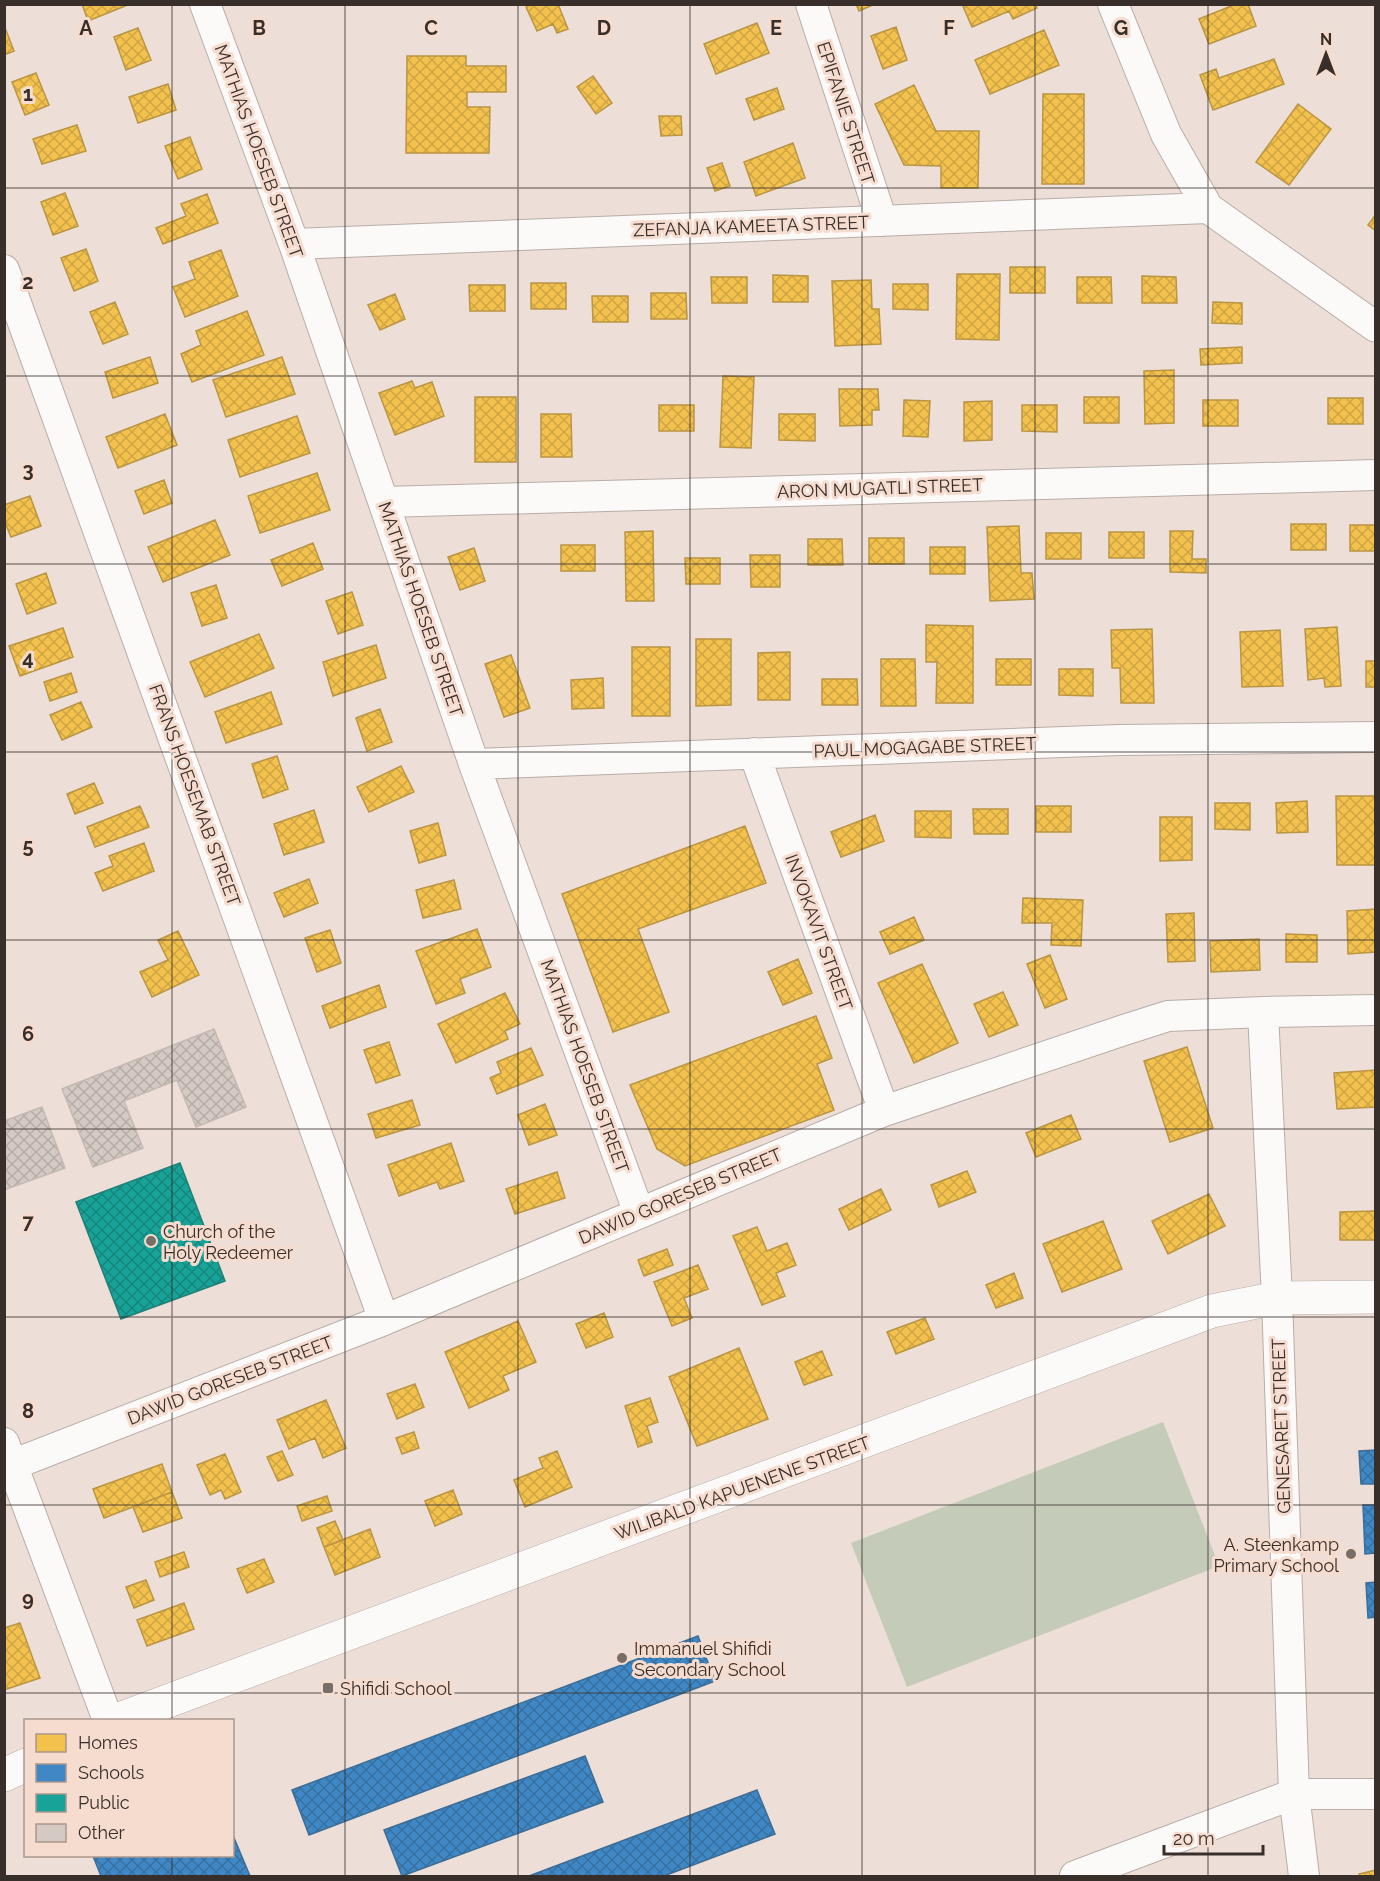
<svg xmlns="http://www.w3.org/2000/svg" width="1380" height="1881" font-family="Raleway,sans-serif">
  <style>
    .park { fill: #c4ccb9 }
    .homes { fill: url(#homes-cross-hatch); stroke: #ba9543; stroke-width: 1.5 }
    .schools { fill: url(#schools-cross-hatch); stroke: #3d6d96; stroke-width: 1.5 }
    .public { fill: url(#public-cross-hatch); stroke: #218077; stroke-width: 1.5 }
    .building { fill: url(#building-cross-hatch); stroke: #c4b9b3; stroke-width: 1.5 }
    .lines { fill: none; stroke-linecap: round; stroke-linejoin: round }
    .street-casing { stroke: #b8ada7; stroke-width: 32 }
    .secondary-casing { stroke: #b8ada7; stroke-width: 34 }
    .street { stroke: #fcfaf9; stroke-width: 30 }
    .secondary { stroke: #fcfaf9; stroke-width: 33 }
    .grid { fill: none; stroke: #392f2a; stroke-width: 1.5; stroke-opacity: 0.55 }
    .poi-dot { fill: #786d67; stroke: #f6dccf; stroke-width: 2 }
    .labels { text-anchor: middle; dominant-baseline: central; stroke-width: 6; stroke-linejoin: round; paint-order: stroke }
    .street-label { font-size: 18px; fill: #392f2a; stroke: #f6dccf }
    .poi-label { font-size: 18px; fill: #392f2a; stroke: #f6dccf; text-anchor: start }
    .grid-label { font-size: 20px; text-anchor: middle; font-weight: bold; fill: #392f2a; stroke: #f6dccf; stroke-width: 6; stroke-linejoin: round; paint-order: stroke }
  </style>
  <defs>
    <pattern id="homes-cross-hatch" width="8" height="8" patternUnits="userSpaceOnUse" patternTransform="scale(1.5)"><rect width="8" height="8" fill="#f2c14e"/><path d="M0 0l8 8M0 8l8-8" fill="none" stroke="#d0a644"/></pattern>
    <pattern id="schools-cross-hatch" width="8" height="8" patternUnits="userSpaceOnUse" patternTransform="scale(1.5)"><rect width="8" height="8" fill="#3f88c5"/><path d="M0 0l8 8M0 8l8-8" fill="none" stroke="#3670a0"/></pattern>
    <pattern id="public-cross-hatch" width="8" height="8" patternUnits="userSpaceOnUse" patternTransform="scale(1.5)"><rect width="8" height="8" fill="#17a398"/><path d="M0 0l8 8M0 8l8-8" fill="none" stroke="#16857c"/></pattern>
    <pattern id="building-cross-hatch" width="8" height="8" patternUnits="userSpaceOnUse" patternTransform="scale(1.5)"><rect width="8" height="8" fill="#d4c9c3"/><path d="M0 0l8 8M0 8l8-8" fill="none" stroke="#b7ada8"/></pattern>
  </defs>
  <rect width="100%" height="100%" fill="#eddfd8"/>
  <path class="park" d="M1163,1422L1219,1566L907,1687L851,1543Z"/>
  <path class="homes" d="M82,4H130L88,21Z
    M532,4H558L568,29L557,33L553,24L537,31L526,7Z
    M856,4H875L859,11Z
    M962,4H1035L1037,8L1013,19L1009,11L972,27Z
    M1236,4H1248L1256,26L1209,44L1199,19Z
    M757,23L769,53L716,74L704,44Z
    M4,25L14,51L4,55Z
    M896,27L907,60L883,69L871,36Z
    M138,28L151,60L126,70L114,37Z
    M1044,30L1059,65L990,94L975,60Z
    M407,56H466V66H506V92H467V107H490L489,153H406Z
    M1274,59L1284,84L1213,110L1200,75L1216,69L1219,78Z
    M36,73L49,105L25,115L12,82Z
    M593,76L612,103L596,114L577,87Z
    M168,84L176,110L138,123L129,97Z
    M914,85L936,131H979L978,188H941V166L904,165L875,104Z
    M777,88L784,109L754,120L746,99Z
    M1043,94H1084V184H1042Z
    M1298,104L1331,129L1289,185L1256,162Z
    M659,116H681L682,135L661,136Z
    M77,125L86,151L42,164L33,139Z
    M190,137L202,169L178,179L165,146Z
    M793,143L805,178L756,196L744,162Z
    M722,163L730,186L715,191L707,168Z
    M65,193L78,226L53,235L41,202Z
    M207,194L218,223L163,244L156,228L186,216L181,204Z
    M1376,214V231L1368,225Z
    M86,249L98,281L74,291L61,258Z
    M221,250L238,296L185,317L173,287L195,279L189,262Z
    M1010,267H1045V293H1010Z
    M957,274H1000L999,340L956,339Z
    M773,275L808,276V302H773Z
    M1142,276L1176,277L1177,303H1142Z
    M711,277H747V303H712Z
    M1077,277H1111L1112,303H1077Z
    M871,280L872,309H879L881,344L835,346L832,281Z
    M531,283H566V309H531Z
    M893,284H928V310L893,309Z
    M469,285H505V311H470Z
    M651,293H686L687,319H651Z
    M395,294L405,319L380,330L368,305Z
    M592,296H628V322H593Z
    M115,302L128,334L103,344L90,312Z
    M1213,302L1242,303V324L1212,323Z
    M247,311L264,355L192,382L181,354L201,345L196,331Z
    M1242,347V363L1201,365L1200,349Z
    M150,357L158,383L113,398L105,372Z
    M282,357L295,394L226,417L213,380Z
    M1174,370V423L1145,424L1144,371Z
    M723,376L754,377L751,448L720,447Z
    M412,381L415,388L432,382L444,416L395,435L379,393Z
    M839,389H878L879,410H872V425L840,426Z
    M475,397H516V462H475Z
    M1084,397H1119V423H1084Z
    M1328,398H1363V424H1328Z
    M904,400L930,401L928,437L903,436Z
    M1203,400H1238V426H1203Z
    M992,401V440L964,441V402Z
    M659,405H694V431H659Z
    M1022,405H1057V432L1022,431Z
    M165,414L177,445L118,468L106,437Z
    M541,414H571L572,457H541Z
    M779,414H815V441L779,440Z
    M297,416L310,453L240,477L228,440Z
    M317,473L330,510L260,533L248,496Z
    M164,480L172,503L144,514L135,491Z
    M30,496L41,526L11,537L4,520V505Z
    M215,520L230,555L163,582L148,547Z
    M1291,524H1326V550H1291Z
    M1350,525H1376V551H1350Z
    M1019,526L1021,573H1032L1034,599L990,601L987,527Z
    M653,531L654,601H626L625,532Z
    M1170,531H1193L1192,559H1206V573L1170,572Z
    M1109,532H1144V558H1109Z
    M1046,533H1081V559H1046Z
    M869,538H904V564H869Z
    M808,539H842L843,565H808Z
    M313,543L323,569L282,586L271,560Z
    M561,545H595V571H561Z
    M930,547H965V574H930Z
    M474,548L485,581L460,590L448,557Z
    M750,555H780V587H751Z
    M685,558H720V584H686Z
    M46,573L56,603L27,614L16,584Z
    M216,585L227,618L202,626L191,593Z
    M352,592L363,625L338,634L326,601Z
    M926,625L973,626V703H936L937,662H926Z
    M1337,627L1341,686L1325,687L1324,678L1308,680L1305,629Z
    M63,628L73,657L20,676L9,646Z
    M1152,629L1154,703H1121L1120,668H1112L1111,630Z
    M1280,630L1283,686L1242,687L1240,632Z
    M259,634L274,668L205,697L190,662Z
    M696,639H731V705L696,706Z
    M376,645L386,678L333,696L323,662Z
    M632,647H670V716H632Z
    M790,652V700H758V653Z
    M511,655L530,708L504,717L485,664Z
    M881,659H915L916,706H881Z
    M996,659H1031V685H996Z
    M1366,661H1376V687H1366Z
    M1059,669H1093V696L1059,695Z
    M71,673L77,692L50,701L44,682Z
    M603,678L604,708L572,709L571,680Z
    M822,679H857L858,705H822Z
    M271,692L282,724L226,743L215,712Z
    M81,702L92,727L62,740L50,715Z
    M380,709L392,742L367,751L356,718Z
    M277,756L288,789L263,798L252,764Z
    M401,766L414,792L369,812L357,787Z
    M94,783L103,803L75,814L67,794Z
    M1336,796H1376V865H1337Z
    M1307,801L1308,832L1277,833L1276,803Z
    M1215,803H1250V830L1215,829Z
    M140,806L149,827L95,847L87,827Z
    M1036,806H1071V832H1036Z
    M973,809H1008V834H974Z
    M314,810L324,842L284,855L274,824Z
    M915,811H951V838L915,837Z
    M875,815L884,841L841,857L831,832Z
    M1160,817H1192V860L1160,861Z
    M438,823L446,855L419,863L410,831Z
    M745,826L766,883L638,929L669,1012L613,1032L562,894Z
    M144,843L154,871L103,891L95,873L113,866L109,856Z
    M309,879L318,903L284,917L274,893Z
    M454,880L461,909L423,918L416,890Z
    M1023,898L1083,900L1081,946L1051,945L1052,923H1022Z
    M1376,909V952L1348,954L1347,911Z
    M1194,913L1195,961L1168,962L1166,914Z
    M914,917L924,940L890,954L880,932Z
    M477,929L491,967L460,979L465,993L436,1004L416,951Z
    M330,930L341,963L317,972L305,938Z
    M178,931L199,975L152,997L140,972L168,960L158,940Z
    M1286,934L1317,935V962H1286Z
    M1259,939L1260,970L1211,972L1210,941Z
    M1050,955L1067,999L1045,1008L1027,964Z
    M798,959L812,993L783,1005L768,972Z
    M922,964L958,1043L914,1063L878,983Z
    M379,985L386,1007L330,1028L322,1006Z
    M1003,992L1018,1025L989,1037L974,1004Z
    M505,993L520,1024L505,1031L508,1039L456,1063L438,1024Z
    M816,1016L832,1058L817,1064L834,1110L685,1166L657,1149L630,1085Z
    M389,1042L400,1075L376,1083L364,1050Z
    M1187,1047L1213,1128L1170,1142L1144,1061Z
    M531,1048L543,1075L497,1094L490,1078L501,1073L497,1062Z
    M1376,1070V1107L1337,1109L1334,1073Z
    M412,1100L420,1125L376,1138L368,1114Z
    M545,1104L557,1135L529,1145L518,1115Z
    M1071,1115L1081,1139L1036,1157L1026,1133Z
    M451,1143L464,1181L440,1189L437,1182L399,1196L388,1165Z
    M967,1171L976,1192L939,1207L931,1185Z
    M557,1172L565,1198L515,1214L506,1189Z
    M881,1189L891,1210L849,1230L839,1209Z
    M1209,1194L1225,1226L1168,1254L1152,1221Z
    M1376,1211V1240H1340V1212Z
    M1103,1221L1122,1269L1062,1292L1043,1244Z
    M757,1227L767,1251L787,1243L796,1265L776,1273L785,1296L762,1305L733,1236Z
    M667,1249L673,1265L644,1276L638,1260Z
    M698,1265L708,1289L684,1298L692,1318L672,1326L654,1282Z
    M1014,1273L1023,1298L996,1308L986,1285Z
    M604,1313L613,1337L586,1348L576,1324Z
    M925,1318L934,1339L896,1354L887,1332Z
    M518,1321L536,1362L503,1376L509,1390L469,1408L445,1352Z
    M739,1348L768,1419L697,1446L669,1377Z
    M822,1351L832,1375L804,1385L795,1362Z
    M415,1384L424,1407L397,1419L387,1394Z
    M650,1398L658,1422L647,1426L652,1442L638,1447L625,1406Z
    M326,1400L346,1448L323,1458L315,1438L289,1449L277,1420Z
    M414,1432L419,1448L402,1454L396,1438Z
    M282,1451L293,1475L278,1481L267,1457Z
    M557,1451L572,1487L525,1507L514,1480L543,1468L539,1458Z
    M225,1454L241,1492L225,1499L221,1490L210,1495L197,1465Z
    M162,1464L172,1492L104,1518L93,1489Z
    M453,1490L462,1514L435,1526L425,1501Z
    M172,1492L182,1518L143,1532L133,1507Z
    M327,1496L332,1511L302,1521L297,1506Z
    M335,1521L343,1540L324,1547L317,1528Z
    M370,1529L380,1557L335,1575L324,1547Z
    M184,1552L189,1567L160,1577L155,1562Z
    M264,1559L274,1582L247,1593L237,1569Z
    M146,1580L154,1600L134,1608L126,1587Z
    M184,1603L194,1629L147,1646L137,1620Z
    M20,1623L40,1678L4,1690V1628Z
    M1376,1870V1876H1360L1359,1874Z"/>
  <path class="schools" d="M1376,1450V1484H1361L1359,1451Z
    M1363,1505H1376V1553L1365,1554Z
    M1376,1582V1617L1368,1618L1366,1583Z
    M698,1636L715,1681L309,1835L292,1790Z
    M585,1756L603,1802L402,1876L384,1830Z
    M757,1790L775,1834L664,1876H529Z
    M232,1833L250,1876H101L93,1856H232Z"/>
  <path class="public" d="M180,1163L225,1281L121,1319L76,1202Z"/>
  <path class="building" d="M214,1029L246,1107L196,1127L177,1080L124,1101L143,1148L93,1167L62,1089Z
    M42,1107L65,1168L4,1190V1121Z"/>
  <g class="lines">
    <g class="street-casing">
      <path id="street" d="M205,4L294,244L474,764L639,1213
        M811,4L882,221
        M1113,4L1166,134L1208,208L1376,327
        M294,244L1208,208
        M4,270L384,1320
        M384,502L1376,475
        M754,753L884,1111
        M474,764L1119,740L1376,737
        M1263,1012L1277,1298L1294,1794L1304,1876
        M4,1443L108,1720
        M4,1468L384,1320L884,1111L1124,1030L1168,1016L1263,1012L1376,1010
        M1075,1876L1294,1794H1376"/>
    </g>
    <g class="secondary-casing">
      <path id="secondary" d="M117,1720L1212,1311L1277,1298L1376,1297
        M4,1775L26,1765"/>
    </g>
    <use href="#street" class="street"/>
    <use href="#secondary" class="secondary"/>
  </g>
  <path class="grid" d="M172,4V1720M345,4V1876M518,4V1876M690,4V1876M862,4V1876M1035,4V1876M1208,4V1876M4,188H1376M4,376H1376M4,564H1376M4,752H1376M4,940H1376M4,1129H1376M4,1317H1376M4,1505H1376M4,1693H1376M172,1856V1876"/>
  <g class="poi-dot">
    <circle cx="151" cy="1241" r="6"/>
    <circle cx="1351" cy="1554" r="6"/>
    <circle cx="622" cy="1658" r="6"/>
    <rect x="322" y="1682" width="12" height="12" rx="3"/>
  </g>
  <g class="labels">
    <g class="street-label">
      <text transform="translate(846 113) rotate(72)">EPIFANIE STREET</text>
      <text transform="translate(259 151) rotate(70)">MATHIAS HOESEB STREET</text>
      <text transform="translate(751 226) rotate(-2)">ZEFANJA KAMEETA STREET</text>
      <text transform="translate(880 488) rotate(-2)">ARON MUGATLI STREET</text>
      <text transform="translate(421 609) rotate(71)">MATHIAS HOESEB STREET</text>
      <text transform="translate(925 747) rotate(-2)">PAUL MOGAGABE STREET</text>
      <text transform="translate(195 795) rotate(70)">FRANS HOESEMAB STREET</text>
      <text transform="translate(819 932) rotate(70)">INVOKAVIT STREET</text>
      <text transform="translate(585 1066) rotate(70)">MATHIAS HOESEB STREET</text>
      <text transform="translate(680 1196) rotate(-23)">DAWID GORESEB STREET</text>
      <text transform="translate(230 1380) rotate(-21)">DAWID GORESEB STREET</text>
      <text transform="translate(1281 1426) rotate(-92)">GENESARET STREET</text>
      <text transform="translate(742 1488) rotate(-20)">WILIBALD KAPUENENE STREET</text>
    </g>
    <g class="poi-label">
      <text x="163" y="1231">Church of the<tspan x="163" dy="21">Holy Redeemer</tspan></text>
      <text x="1339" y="1544" text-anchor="end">A. Steenkamp<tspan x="1339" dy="21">Primary School</tspan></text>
      <text x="634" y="1648">Immanuel Shifidi<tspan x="634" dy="21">Secondary School</tspan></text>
      <text x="340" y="1688">Shifidi School</text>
    </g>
  </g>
  <g class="grid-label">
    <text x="86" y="35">A</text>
    <text x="259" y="35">B</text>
    <text x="431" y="35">C</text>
    <text x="604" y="35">D</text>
    <text x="776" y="35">E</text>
    <text x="949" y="35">F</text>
    <text x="1121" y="35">G</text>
    <text x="28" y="101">1</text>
    <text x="28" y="289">2</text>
    <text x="28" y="477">3</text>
    <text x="28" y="665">4</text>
    <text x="28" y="853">5</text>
    <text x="28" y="1041">6</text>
    <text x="28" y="1229">7</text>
    <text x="28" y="1418">8</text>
    <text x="28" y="1606">9</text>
  </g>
  <rect width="1380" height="1881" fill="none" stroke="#392f2a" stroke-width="12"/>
  <rect x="24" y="1719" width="210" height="138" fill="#f6dccf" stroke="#aa978d" stroke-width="1.5"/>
  <rect x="36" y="1734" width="30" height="18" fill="#f2c14e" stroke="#aa978d" stroke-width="1.5"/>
  <text x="78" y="1749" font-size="18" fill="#392f2a">Homes</text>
  <rect x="36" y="1764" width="30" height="18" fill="#3f88c5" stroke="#aa978d" stroke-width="1.5"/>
  <text x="78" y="1779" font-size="18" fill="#392f2a">Schools</text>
  <rect x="36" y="1794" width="30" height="18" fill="#17a398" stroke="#aa978d" stroke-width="1.5"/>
  <text x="78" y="1809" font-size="18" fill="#392f2a">Public</text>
  <rect x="36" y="1824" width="30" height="18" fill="#d4c9c3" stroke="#aa978d" stroke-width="1.5"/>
  <text x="78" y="1839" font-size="18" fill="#392f2a">Other</text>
  <g transform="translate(1326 54)" stroke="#f6dccf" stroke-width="4.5" paint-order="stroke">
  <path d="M0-4.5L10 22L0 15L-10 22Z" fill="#392f2a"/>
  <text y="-9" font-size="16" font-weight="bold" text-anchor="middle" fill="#392f2a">N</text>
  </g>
  <path d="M1164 1845v9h99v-9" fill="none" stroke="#392f2a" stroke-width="3"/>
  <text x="1173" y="1845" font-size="18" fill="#392f2a" stroke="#f6dccf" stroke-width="4.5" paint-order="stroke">20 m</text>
</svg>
